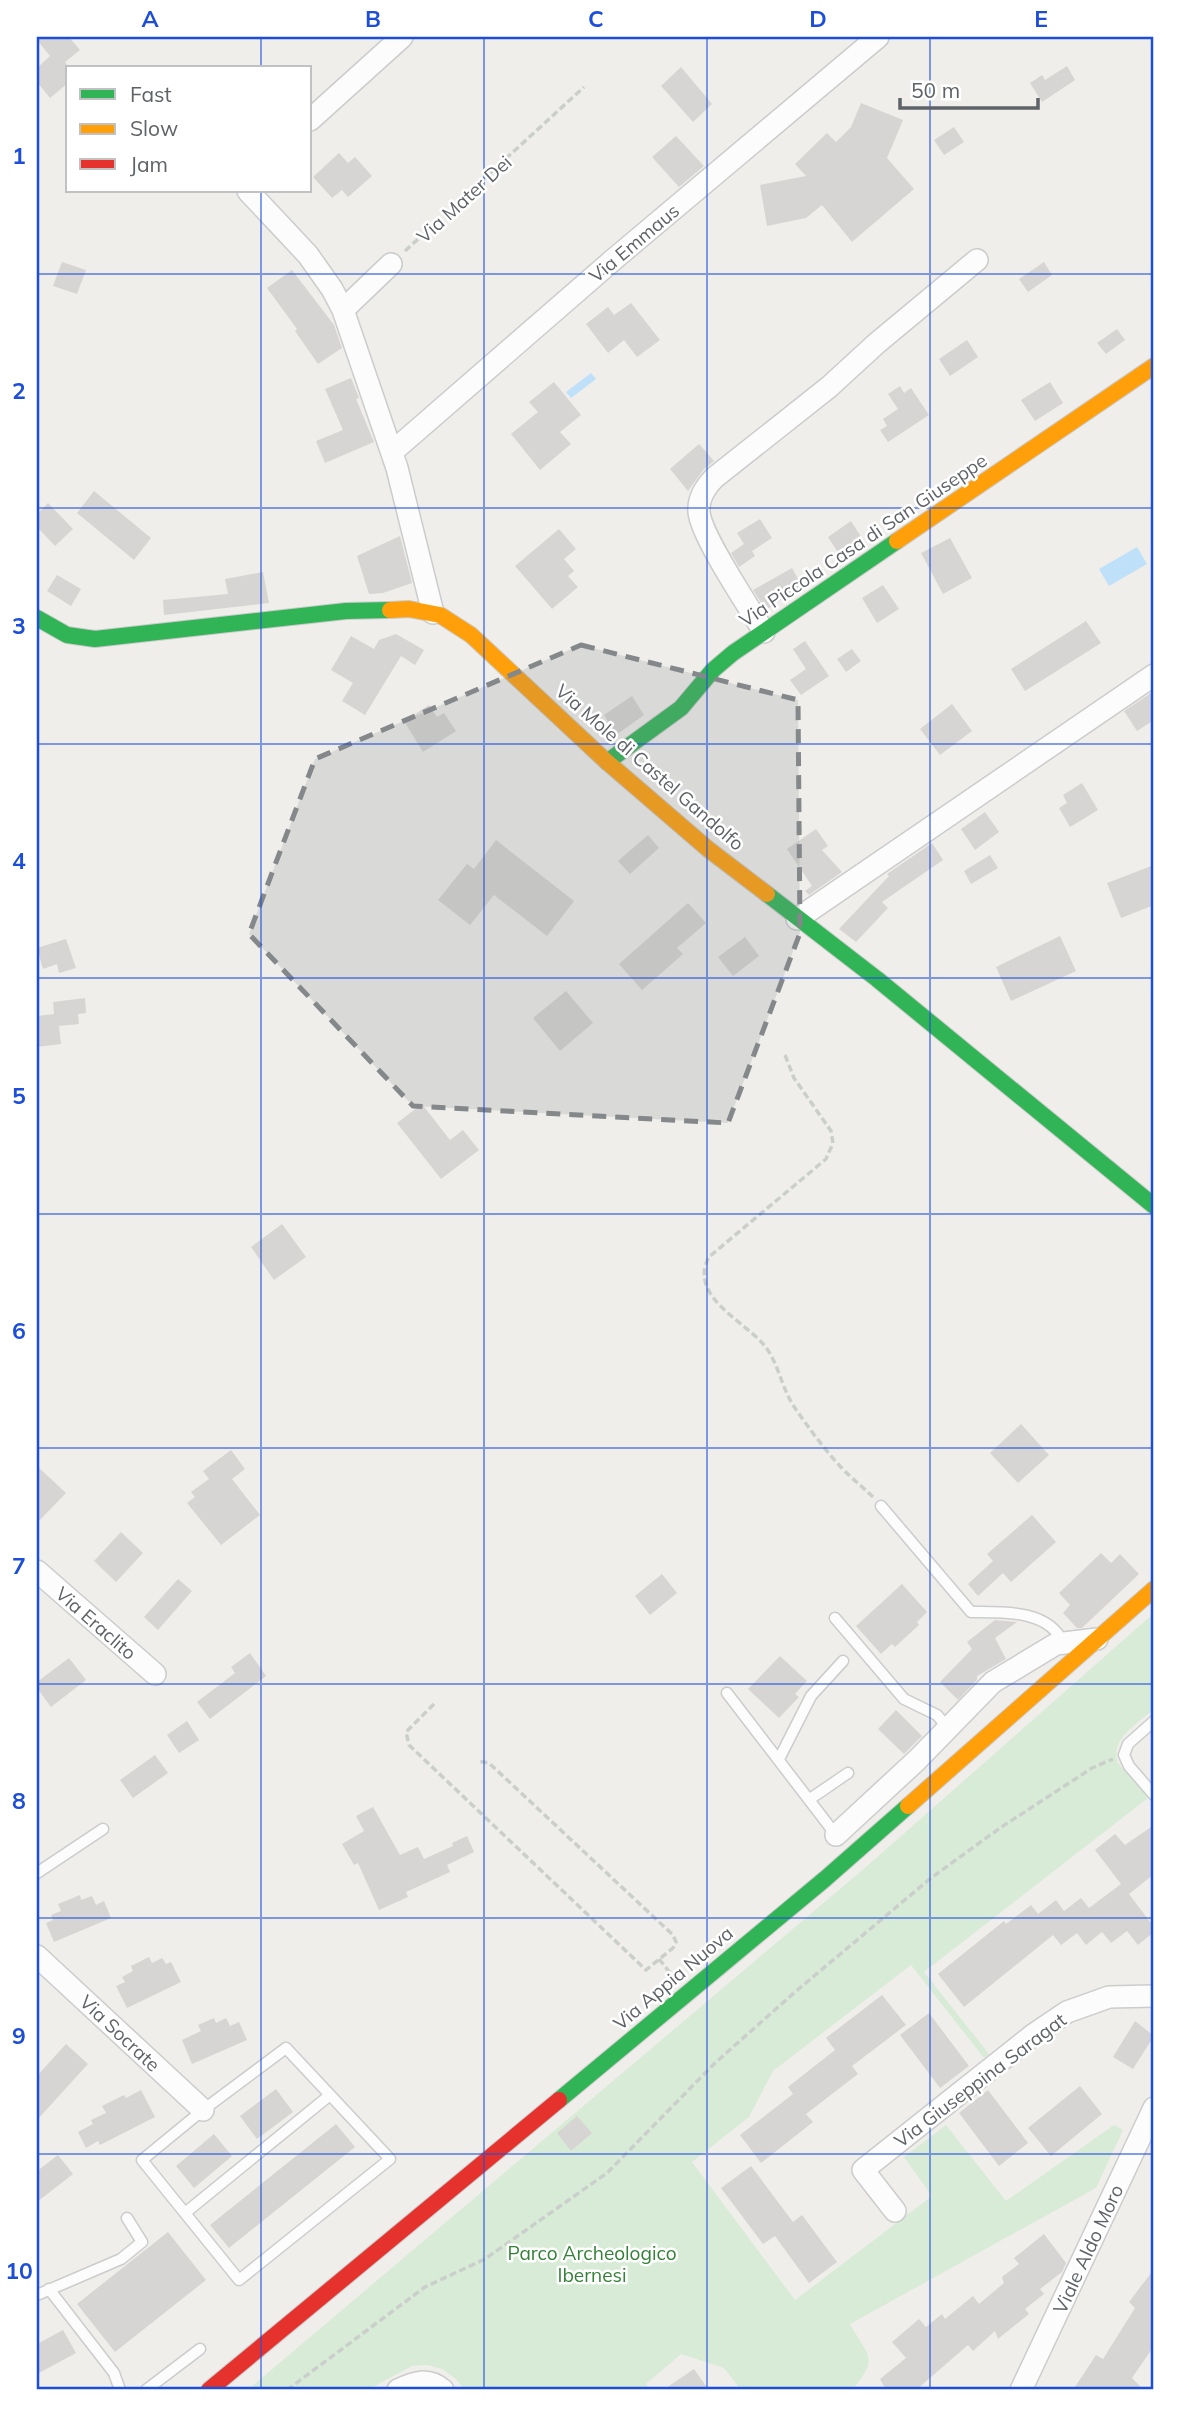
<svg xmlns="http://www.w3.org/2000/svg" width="1191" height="2427" font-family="Mulish,sans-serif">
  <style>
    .green { fill: #d8ebd6 }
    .water { fill: #bfe0f9 }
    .building { fill: #d6d5d3 }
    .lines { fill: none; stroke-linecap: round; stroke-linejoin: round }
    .lane-casing { stroke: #cbcccc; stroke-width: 13 }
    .street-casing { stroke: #cbcccc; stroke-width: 24 }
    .fast-casing { stroke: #cacacb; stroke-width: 18 }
    .slow-casing { stroke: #cacacb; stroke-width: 18 }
    .jam-casing { stroke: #cacacb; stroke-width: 18 }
    .path { stroke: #cacfcc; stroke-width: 3.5; stroke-dasharray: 7 3.5; stroke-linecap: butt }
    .lane { stroke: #fdfcfc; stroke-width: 10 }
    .street { stroke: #fdfcfc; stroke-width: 21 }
    .fast { stroke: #30b455; stroke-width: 16 }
    .slow { stroke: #ff9f0a; stroke-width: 16 }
    .jam { stroke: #e5322d; stroke-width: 16 }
    .marked { fill: #84888a; fill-opacity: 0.2; stroke: #84888a; stroke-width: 5; stroke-dasharray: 14 9; stroke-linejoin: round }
    .grid { fill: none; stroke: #1d4ed8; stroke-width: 2; stroke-opacity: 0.55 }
    .labels { text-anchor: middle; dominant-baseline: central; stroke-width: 5; stroke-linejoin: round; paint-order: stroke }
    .street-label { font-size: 19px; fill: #5f6368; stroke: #fff }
    .park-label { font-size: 19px; fill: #348238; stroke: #fff }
    .neatline { fill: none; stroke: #1d4ed8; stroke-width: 2.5 }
    .grid-label { font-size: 23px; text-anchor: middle; font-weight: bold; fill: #1d4ed8 }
  </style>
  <rect width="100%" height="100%" fill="#efeeea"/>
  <path class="green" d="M1154,1613V1709C1139,1723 1109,1739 1118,1763L1148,1798L924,1972L989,2054L984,2058L911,1965L773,2071L749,2117L692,2162L795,2300L932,2196L904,2157L946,2125L1006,2201L1114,2125L1123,2130L1096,2188L850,2324C868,2357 880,2357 852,2390H741L724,2368L681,2354L646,2384L650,2390H465L455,2378L442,2369L428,2365L412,2366L367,2390H251V2387L866,1867Z"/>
  <path class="water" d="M591,373L596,379L571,398L566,392Z
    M1137,547L1147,564L1109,586L1099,569Z"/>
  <path class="building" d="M37,37H69L80,50L65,62L68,66V83L50,98L37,82V68L50,56L37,40Z
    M1067,66L1075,80L1042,102L1030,83L1042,75L1045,80Z
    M681,67L712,104L693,122L661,86Z
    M861,103L903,120L887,158L914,189L852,242L822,205L806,218L767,226L760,185L806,176L795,164L827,133L836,142L851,127Z
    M954,127L964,142L944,155L934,140Z
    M676,136L704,166L679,187L652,157Z
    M339,153L348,163L355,157L372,176L348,197L342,190L332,198L313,177Z
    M62,262L86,270L77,294L53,286Z
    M1044,262L1052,275L1028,292L1019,279Z
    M292,270L334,325L342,348L318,364L295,331L297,329L267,288Z
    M631,303L660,340L637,357L624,340L608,353L586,324L608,307L614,315Z
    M1117,329L1125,340L1106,354L1097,343Z
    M967,340L978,357L950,376L939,359Z
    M351,378L359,398L356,399L374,442L325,463L316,441L343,430L325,389Z
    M554,382L581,415L560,432L571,444L540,470L511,434L538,412L529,402Z
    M1050,382L1063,403L1035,421L1021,400Z
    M900,386L904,393L911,388L929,415L888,442L880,430L887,426L883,419L898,409L888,394Z
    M699,444L714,461L704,469L688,491L670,469Z
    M94,491L151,538L134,560L77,513Z
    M48,503L73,529L55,546L37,527V514Z
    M760,519L772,538L752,551L755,556L739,567L731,553L744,544L737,533Z
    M851,521L865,543L842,559L828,537Z
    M559,529L576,549L564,559L574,571L568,576L578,587L552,609L515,566Z
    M400,536L412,583L383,593L369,594L357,556Z
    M950,538L972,578L943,594L921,553Z
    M792,568L802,586L766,610L753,590Z
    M263,572L269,603L164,615L163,600L228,594L225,579Z
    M57,575L81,589L71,606L47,591Z
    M883,585L899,609L877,623L862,598Z
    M1086,621L1101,643L1025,691L1011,669Z
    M396,634L424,650L415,665L401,656L365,715L342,701L353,683L331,670L351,636L374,649L379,640Z
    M805,641L829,676L801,695L790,680L806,669L793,649Z
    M852,649L861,661L846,672L837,659Z
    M1154,691V720L1137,731L1124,711Z
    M632,696L644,715L616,735L604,715Z
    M952,704L972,731L940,755L920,729Z
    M429,705L437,717L444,713L456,731L423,752L404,721Z
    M1082,783L1098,810L1070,827L1059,808L1067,803L1063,795Z
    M985,812L999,832L975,850L961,829Z
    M816,829L828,846L822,850L842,872L809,895L805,891L812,886L787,849Z
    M648,835L659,848L630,874L618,861Z
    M496,840L574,901L547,936L494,895L470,925L438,900L467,864L474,869Z
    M932,843L943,860L882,902L888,908L856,942L839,929L889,876L887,874Z
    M990,855L998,868L971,884L964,871Z
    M1154,865V905L1121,918L1107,883Z
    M688,903L706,923L677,948L683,954L642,990L619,964Z
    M1060,936L1076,971L1011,1001L996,967Z
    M745,937L759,956L733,976L718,957Z
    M66,939L76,968L59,973L57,964L43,969L37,948Z
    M566,991L593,1023L560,1051L533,1018Z
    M85,998L86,1013L78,1014L79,1024L59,1026L61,1044L37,1047V1016L54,1014L53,1002Z
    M422,1104L450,1140L463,1130L479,1150L441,1179L397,1123Z
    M282,1224L306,1257L274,1280L251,1247Z
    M1021,1424L1049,1455L1018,1483L990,1453Z
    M231,1450L245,1469L232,1479L260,1515L221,1545L187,1503L195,1497L191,1492L209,1479L203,1471Z
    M37,1466L66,1493L37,1523Z
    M1032,1515L1056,1542L1011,1582L1003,1573L978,1596L968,1584L993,1561L987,1554Z
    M121,1532L143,1553L116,1582L94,1561Z
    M1101,1553L1111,1563L1120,1554L1139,1574L1082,1628H1077L1063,1613L1070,1605L1059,1593Z
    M662,1574L677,1593L650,1615L635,1596Z
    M178,1579L192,1591L158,1630L144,1617Z
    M902,1584L927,1612L917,1622L919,1625L895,1647L892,1644L881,1654L856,1626Z
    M995,1620L1017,1622L995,1638L1006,1659L977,1676V1680L958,1700L940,1682L972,1649L967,1642Z
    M250,1653L266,1676L210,1719L197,1702L235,1673L231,1667Z
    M780,1656L807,1681L795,1694L799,1697L779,1718L748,1689Z
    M69,1658L86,1680L51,1707L37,1688V1682Z
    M896,1710L922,1736L904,1754L878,1729Z
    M187,1721L199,1740L179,1753L167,1735Z
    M155,1755L168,1773L133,1798L120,1780Z
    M373,1807L400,1855L418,1847L424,1859L453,1846L452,1843L467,1836L474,1852L447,1865L450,1872L406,1892L408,1897L379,1910L358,1863L354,1865L342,1844L364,1831L356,1816Z
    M1154,1825V1874L1129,1894L1154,1927V1932L1138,1945L1127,1931L1111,1943L1102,1932L1086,1945L1077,1933L1061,1945L1053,1935L964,2007L938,1974L1004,1921L1006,1924L1031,1905L1038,1914L1056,1900L1064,1911L1081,1898L1089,1908L1121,1884L1095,1850L1115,1834L1125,1845Z
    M80,1895L81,1900L92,1896L96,1905L104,1901L111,1918L54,1942L46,1923L53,1920L51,1915L61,1911L58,1904Z
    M149,1957L152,1963L162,1958L166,1964L171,1962L181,1982L127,2008L116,1986L125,1982L122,1977L133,1971L131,1966Z
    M882,1995L906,2025L852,2066L858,2074L806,2114L813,2122L761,2163L740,2135L793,2094L788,2087L835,2050L826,2038Z
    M929,2013L969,2066L940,2088L900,2035Z
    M214,2018L216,2023L226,2018L230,2026L239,2022L247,2040L192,2064L182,2040L201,2031L198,2025Z
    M1135,2021L1154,2036L1133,2069L1113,2057Z
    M66,2044L88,2064L37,2120V2076Z
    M1080,2086L1102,2114L1051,2156L1028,2128Z
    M276,2089L293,2112L257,2139L240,2116Z
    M141,2090L155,2117L100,2145L98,2141L86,2148L78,2132L93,2124L91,2120L106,2113L102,2106L124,2095L126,2098Z
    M988,2090L1028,2143L999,2166L959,2113Z
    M577,2116L592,2133L571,2151L557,2133Z
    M336,2124L355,2147L229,2248L210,2225Z
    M214,2134L232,2156L194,2188L176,2166Z
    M58,2155L73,2174L37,2202V2171Z
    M751,2166L793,2222L802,2215L837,2262L809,2283L775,2236L763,2244L721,2188Z
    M168,2232L206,2280L115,2352L77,2304Z
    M1044,2234L1066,2263L1062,2272L1040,2289L1044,2294L1025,2309L1029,2314L998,2339L995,2331L973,2351L968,2345L916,2390H886L880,2379L906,2358L892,2342L919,2319L926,2327L942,2314L945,2319L973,2296L979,2304L1004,2283L1002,2277L1019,2264L1014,2258Z
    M1154,2269V2346L1132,2378L1144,2390H1073L1096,2355L1103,2359L1135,2308L1129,2302Z
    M63,2330L76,2353L37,2374V2344Z
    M694,2369L709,2390H663Z"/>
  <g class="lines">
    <g class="lane-casing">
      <path id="lane" d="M881,1506L971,1612C1001,1612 1049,1609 1063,1643
        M835,1618L904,1699L937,1715L947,1727
        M727,1693L836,1835
        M1154,1721L1128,1744L1124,1755L1129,1766L1154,1795
        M779,1759L811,1696L843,1661
        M810,1799L848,1773
        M37,1873L103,1829
        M286,2048L390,2159L239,2280L142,2160L203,2110Z
        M185,2213L330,2095
        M49,2289L114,2373L120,2390
        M37,2295L121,2259L142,2242L127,2218
        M146,2390L200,2349"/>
    </g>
    <g class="street-casing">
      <path id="street" d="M310,120L402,37
        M248,191L308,255L332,289L343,310L397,468L433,613
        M343,310L391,264
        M392,452L613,260L878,37
        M764,632C749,607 701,536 699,512C698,498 705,488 714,478L829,387L877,343L977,260
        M797,919L1154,675
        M37,1571L155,1674
        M836,1835L917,1760L993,1682L1056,1644L1097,1639
        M37,1956L203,2110
        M895,2211L863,2170L1033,2035L1067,2012L1109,1997L1154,1996
        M398,2390C414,2382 428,2377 443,2390
        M1021,2390L1154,2108"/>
    </g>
    <g class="fast-casing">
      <path id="fast" d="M37,618L67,635L95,639L346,611L390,610
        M607,762L681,708L713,670L733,653L897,541
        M767,894L877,979L1154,1206
        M559,2100L825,1879L908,1806"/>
    </g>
    <g class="slow-casing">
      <path id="slow" d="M897,541L1154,366
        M390,610L409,609L440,615L471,635L607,762L708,849L767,894
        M908,1806L1154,1589"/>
    </g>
    <g class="jam-casing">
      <path id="jam" d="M209,2390L559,2100"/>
    </g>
    <path class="path" d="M405,251L584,87
      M785,1055L794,1078L831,1131L833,1143L826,1159L709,1257C688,1296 743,1320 764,1345C779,1363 781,1388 795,1408C807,1426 833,1461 849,1475C857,1483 865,1489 873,1497
      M434,1704L406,1732L409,1745L646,1970L673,1948L676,1942L673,1935L489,1763L477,1761
      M659,1959L671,1974
      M287,2390L425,2287L485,2259L607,2173L715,2063L795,1992L931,1878L1000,1828L1092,1768L1113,1759"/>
    <use href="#lane" class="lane"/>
    <use href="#street" class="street"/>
    <use href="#fast" class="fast"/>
    <use href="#slow" class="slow"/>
    <use href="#jam" class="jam"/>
  </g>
  <path class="marked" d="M581,645L798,700L800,933L728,1123L413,1106L249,934L315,759Z"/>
  <path class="grid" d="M261,37V68M484,37V2390M707,37V2390M930,37V2390M261,191V2390M37,274H1154M37,508H1154M37,744H1154M37,978H1154M37,1214H1154M37,1448H1154M37,1684H1154M37,1918H1154M37,2154H1154"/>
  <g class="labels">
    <g class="street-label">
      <text transform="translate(464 199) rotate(-42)">Via Mater Dei</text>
      <text transform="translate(634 243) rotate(-40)">Via Emmaus</text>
      <text transform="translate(863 540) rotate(-34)">Via Piccola Casa di San Giuseppe</text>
      <text transform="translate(650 767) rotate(41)">Via Mole di Castel Gandolfo</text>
      <text transform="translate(96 1623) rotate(41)">Via Eraclito</text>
      <text transform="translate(673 1978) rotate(-40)">Via Appia Nuova</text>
      <text transform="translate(120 2033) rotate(43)">Via Socrate</text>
      <text transform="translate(980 2080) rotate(-37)">Via Giuseppina Saragat</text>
      <text transform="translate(1088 2249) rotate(-65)">Viale Aldo Moro</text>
    </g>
    <g class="park-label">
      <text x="592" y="2253">Parco Archeologico<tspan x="592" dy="22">Ibernesi</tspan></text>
    </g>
  </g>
  <rect width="1191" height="2427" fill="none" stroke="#ffffff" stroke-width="77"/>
  <rect x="66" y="66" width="245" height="126" fill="#ffffff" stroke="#bfc1c3" stroke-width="2"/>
  <rect x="80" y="89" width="35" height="10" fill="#30b455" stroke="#bfc1c3" stroke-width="2"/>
  <text x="130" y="102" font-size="21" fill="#5f6368">Fast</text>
  <rect x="80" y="124" width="35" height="10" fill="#ff9f0a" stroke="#bfc1c3" stroke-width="2"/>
  <text x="130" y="136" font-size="21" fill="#5f6368">Slow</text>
  <rect x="80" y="159" width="35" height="10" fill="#e5322d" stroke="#bfc1c3" stroke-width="2"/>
  <text x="130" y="172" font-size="21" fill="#5f6368">Jam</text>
  <path d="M900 98v10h138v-10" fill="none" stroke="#5f6368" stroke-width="3.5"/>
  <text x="911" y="98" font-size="21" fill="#5f6368" stroke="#ffffff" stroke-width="5" paint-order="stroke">50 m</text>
  <rect x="38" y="38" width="1114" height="2350" class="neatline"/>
  <g class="grid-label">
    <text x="150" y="27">A</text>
    <text x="373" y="27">B</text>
    <text x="596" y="27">C</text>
    <text x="818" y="27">D</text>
    <text x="1041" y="27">E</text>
    <text x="19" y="164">1</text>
    <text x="19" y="399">2</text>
    <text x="19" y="634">3</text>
    <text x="19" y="869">4</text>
    <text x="19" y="1104">5</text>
    <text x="19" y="1339">6</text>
    <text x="19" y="1574">7</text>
    <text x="19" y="1809">8</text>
    <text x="19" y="2044">9</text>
    <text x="19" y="2279">10</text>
  </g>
</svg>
